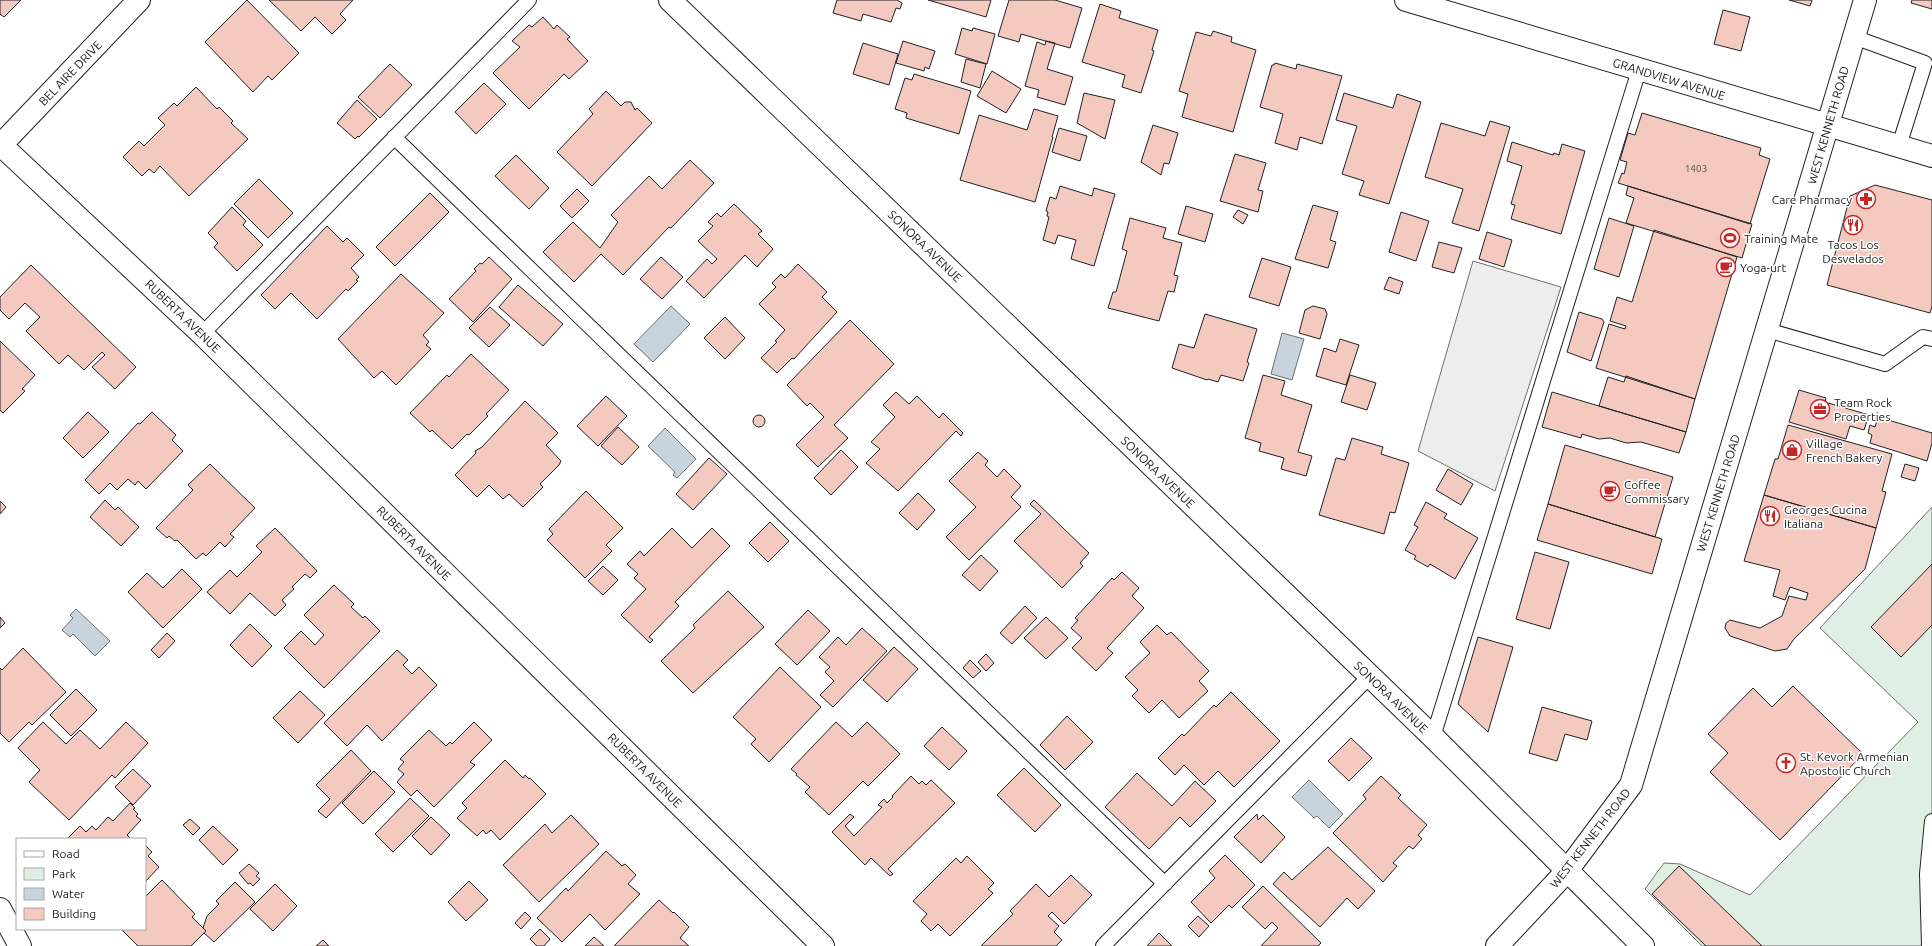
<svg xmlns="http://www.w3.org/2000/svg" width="1932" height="946" font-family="Ubuntu,sans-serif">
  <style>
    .green { fill: #e0efe3; stroke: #6f6f6f }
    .parking { fill: #ededed; stroke: #6f6f6f }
    .water { fill: #c7d3dd; stroke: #6f6f6f }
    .building { fill: #f3c9c0; stroke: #222 }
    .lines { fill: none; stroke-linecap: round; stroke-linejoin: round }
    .service-casing { stroke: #222; stroke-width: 16 }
    .minor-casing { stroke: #222; stroke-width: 24 }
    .tertiary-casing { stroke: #222; stroke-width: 24 }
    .service { stroke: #fff; stroke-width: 14 }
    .minor { stroke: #fff; stroke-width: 22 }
    .tertiary { stroke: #fff; stroke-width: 22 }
    .labels { text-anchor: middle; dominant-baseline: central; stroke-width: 3; stroke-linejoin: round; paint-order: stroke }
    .number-label { font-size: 10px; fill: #564c4a }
    .street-label { font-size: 12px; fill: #222; stroke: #fff }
    .poi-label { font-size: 12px; fill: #222; stroke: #fff; text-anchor: start }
  </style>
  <rect width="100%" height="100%" fill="#fff"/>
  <path class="green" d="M1932,507V946H1702L1645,889L1664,863L1680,864L1750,895L1918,722L1820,628Z"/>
  <path class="parking" d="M1473,261L1561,287L1495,491L1418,451Z"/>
  <path class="water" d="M671,306L690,324L653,362L634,344Z
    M1282,333L1304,339L1292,380L1271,374Z
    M665,428L696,459L677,478L673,475L675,472L648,446Z
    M76,609L110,641L95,656L73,634L70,637L62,630L73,618L70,615Z
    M1309,780L1343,814L1329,828L1317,816L1314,818L1292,797Z"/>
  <path class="building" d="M0,0H21L4,17L0,14Z
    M247,0L299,53L272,80L268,76L253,92L205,42Z
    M269,0H353L340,14L346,20L332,34L315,17L301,31Z
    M837,0H897L902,3L900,9L896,8L891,22L863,14L861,21L833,13Z
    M928,0H991L986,17Z
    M1009,0H1055L1082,8L1070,48L1021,34L1019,42L998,36Z
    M1789,0H1812L1810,6Z
    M1912,0H1932V9L1911,3Z
    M1100,4L1121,11L1119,18L1158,30L1152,50L1154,51L1141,93L1122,87L1125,75L1082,62Z
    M1723,10L1750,17L1741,51L1714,44Z
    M543,17L554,29L557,25L570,37L567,39L588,61L569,79L564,74L529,109L493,73L520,47L512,41L529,25L532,27Z
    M962,28L972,31L973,28L995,34L987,64L955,54Z
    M1213,31L1232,37L1231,42L1256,50L1233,132L1182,117L1188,94L1179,91L1196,32L1211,36Z
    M903,41L935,51L929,69L925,67L924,71L896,63Z
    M1046,41L1055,43L1047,69L1073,77L1065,105L1037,97L1039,90L1025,86L1037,42L1045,45Z
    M863,43L898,54L889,85L853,74Z
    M966,59L986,64L980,88L961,82Z
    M1275,63L1296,69L1297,64L1342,76L1322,144L1300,137L1297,150L1275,143L1283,114L1260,107L1272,65H1274Z
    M390,64L412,85L380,118L358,97Z
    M992,71L1021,89L1006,113L977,96Z
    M914,74L971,91L959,134L906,118L907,113L895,109L905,78L912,80Z
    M484,83L506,104L476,134L455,112Z
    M196,87L217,109L219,107L233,121L231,123L248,139L189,196L160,166L154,173L149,169L142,176L123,157L139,141L144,146L165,125L158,118L174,103L177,106Z
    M606,91L621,106L625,102H631L635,110L637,108L652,123L592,186L557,152L593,114L589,109Z
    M1084,93L1115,100L1105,139L1077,123Z
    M1344,93L1393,108L1397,94L1421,102L1389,204L1359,195L1364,181L1342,174L1357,126L1336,120Z
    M357,100L377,119L359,137L358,136L355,139L337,123Z
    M1034,109L1058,116L1052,137H1053L1035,202L960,180L979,115L1027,130Z
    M1642,113L1761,148L1759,155L1770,159L1750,224L1618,183L1622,173L1624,174L1627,162L1620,160L1628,133L1635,135Z
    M1490,121L1510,127L1479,231L1452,223L1463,189L1425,177L1441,123L1485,136Z
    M1153,125L1178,133L1169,164L1164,163L1161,175L1141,162Z
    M1059,128L1087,136L1080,161L1052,152Z
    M1512,142L1553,155L1554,153L1559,155L1562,144L1585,151L1561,234L1511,219L1515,205L1511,204L1522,166L1507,161Z
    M1235,154L1266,163L1258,190L1263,191L1258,212L1220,201Z
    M516,155L549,188L529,209L495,176Z
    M690,160L714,183L671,228L669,227L623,275L601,254L574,282L543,252L573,222L600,248L618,222L611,215L649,176L662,189Z
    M259,179L293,213L268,238L234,204Z
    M1875,185L1932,200V306L1930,313L1827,285L1850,196Z
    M1060,186L1092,196L1094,188L1115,194L1094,266L1071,259L1076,240L1058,235L1055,244L1043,240L1049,217L1047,216L1048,212L1046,211L1050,197L1056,199Z
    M1628,186L1752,224L1742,258L1626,223L1634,198L1626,195Z
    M577,189L589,201L572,218L560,206Z
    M430,193L449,212L395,266L376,247Z
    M734,204L762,231L758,234L773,249L757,267L745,255L704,298L686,281L707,259L712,264L717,259L698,241L713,226L708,222L717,213L721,217Z
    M1313,205L1338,212L1330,240L1336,242L1328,268L1295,259Z
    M1186,206L1213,214L1205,242L1178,234Z
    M232,207L246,221L243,225L263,245L237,271L214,247L218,243L208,233Z
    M1238,210L1248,215L1243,224L1233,217Z
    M1401,212L1429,221L1416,261L1389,252Z
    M1130,218L1166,228L1163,238L1182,243L1174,275L1178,276L1174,292L1168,291L1159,321L1108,308L1113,292H1116L1127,251L1122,249Z
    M1609,218L1634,226L1619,277L1594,269Z
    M327,226L343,242L347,238L364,255L351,268L359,277L356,280L358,281L348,291L346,289L317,319L291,293L275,309L261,295Z
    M1654,230L1737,257L1695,399L1596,368L1609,324L1625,329L1626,326L1610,321L1617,297L1632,302Z
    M1487,232L1512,240L1504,267L1479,259Z
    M1439,242L1462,248L1454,273L1432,267Z
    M489,257L512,279L473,322L449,299L476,271L474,269L480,263L482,264Z
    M661,257L683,277L662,299L640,279Z
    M1262,258L1291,267L1279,306L1249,297Z
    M798,264L827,292L822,297L837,312L794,359L792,358L777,373L761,358L777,342L775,341L785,330L759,304L776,287L772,283L781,274L785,278Z
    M31,265L136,367L115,389L92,367L105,355L102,352L84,370L68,355L59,364L26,331L40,317L25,303L9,319L0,310V297Z
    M401,274L444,313L423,335L429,342L426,345L431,349L396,385L382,371L374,378L338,339Z
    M1389,277L1403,282L1399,294L1384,289Z
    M518,285L563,324L543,346L499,307Z
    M1313,306L1325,309L1327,314L1320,339L1299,333L1305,310Z
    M490,307L510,325L489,347L469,328Z
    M1579,312L1602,319L1604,322L1591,361L1567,352Z
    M1205,314L1257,329L1247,362L1249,363L1243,381L1221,375L1218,382L1208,379L1207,380L1172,368L1179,344L1194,348Z
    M725,317L745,338L725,359L704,338Z
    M850,320L894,364L834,425L848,438L818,467L796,445L824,417L810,403L807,406L787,385Z
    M1340,339L1359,345L1346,385L1316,376L1324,348L1336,352Z
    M0,341L35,375L22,389L25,391L3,413L0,410Z
    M471,354L509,390L486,414L488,416L469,435L467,434L452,449L432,430L430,432L410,413L447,375L449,377Z
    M1263,375L1285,381L1281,395L1312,405L1298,452L1312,456L1306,476L1281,469L1284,458L1259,451L1261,443L1245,438Z
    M1350,375L1376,383L1367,410L1341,402Z
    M1626,376L1695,399L1686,432L1599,406L1608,377L1624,382Z
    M1799,390L1826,398L1825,402L1869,415L1864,430L1850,426L1846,439L1789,422Z
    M896,392L909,404L917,396L939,418L943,413L963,433L961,436L956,431L898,491L866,463L880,449L871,442L895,417L883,405Z
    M1552,392L1686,432L1679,453L1641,442L1626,443L1610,438L1599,439L1582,434L1581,438L1542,427Z
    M606,396L627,416L598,446L577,426Z
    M525,401L558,433L546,445L561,461L559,465L540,484L543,487L523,507L509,494L503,499L489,485L477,497L455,475L476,453L475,451L482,447Z
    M88,412L109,432L83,458L63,438Z
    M152,412L176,435L172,440L183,451L146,489L138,481L135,485L128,479L117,490L110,483L99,494L85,480L138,423L140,424Z
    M753 421a6 6 0 1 1 12 0a6 6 0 1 1-12 0Z
    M1878,417L1932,433V443L1927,461L1870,443L1872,435L1868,433L1870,425L1875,427Z
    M1788,425L1892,454L1882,491L1886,492L1876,528L1764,495L1775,459H1778Z
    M618,427L639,447L622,465L601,446Z
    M1352,438L1383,447L1381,454L1409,463L1395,513L1390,512L1384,534L1319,515L1336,458L1345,460Z
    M1565,445L1673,477L1655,537L1548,504Z
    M841,450L858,467L831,495L814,478Z
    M978,452L988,461L985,465L997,477L1004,469L1021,486L1011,497L1021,507L969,560L946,537L976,507L949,481Z
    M709,458L727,474L693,510L676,494Z
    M210,464L255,508L230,534L234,537L225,547L220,542L206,556L203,553L196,559L177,540L175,541L169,536L167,538L156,528L193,490L188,485Z
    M1905,464L1919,468L1915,481L1901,477Z
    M1448,469L1473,484L1461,505L1436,490Z
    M586,491L623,528L606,545L612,551L585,578L547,540L553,534L549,529Z
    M918,493L935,510L917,530L899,513Z
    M1764,495L1876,528L1865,569L1794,639L1787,649L1775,651L1730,636L1725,628L1726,623L1730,620L1760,628L1782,616L1789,596L1806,600L1808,593L1790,587L1785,600L1773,596L1780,570L1744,561Z
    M105,500L115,510L118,507L139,527L121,546L90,517Z
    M1034,500L1089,553L1080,563L1083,566L1062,588L1014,541L1041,514L1030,504Z
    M0,501L6,507L0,514Z
    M1426,502L1447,514L1444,518L1478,538L1455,579L1430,564L1428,567L1414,559L1416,556L1405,550L1418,527L1414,525Z
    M1548,504L1662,539L1652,574L1537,540Z
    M770,522L789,541L768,562L749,543Z
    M275,528L317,571L310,578L305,574L292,587L294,589L282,600L286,605L275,616L250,593L230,614L207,592L230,570L237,577L262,552L256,546Z
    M672,528L692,548L712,528L730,546L675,602L679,606L649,637L653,640L650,643L621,615L646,589L634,578L638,574L627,564L640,551L644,556Z
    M1535,552L1569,562L1550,629L1516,619Z
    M981,555L998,571L980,591L962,575Z
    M1932,564V625L1901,657L1871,627Z
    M603,566L618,580L603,595L588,581Z
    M182,569L202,589L163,628L128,592L147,573L163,588Z
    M1122,572L1139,588L1132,596L1144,608L1107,648L1113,653L1096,671L1072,648L1082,638L1071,628L1078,620L1075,618L1112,578L1114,580Z
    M334,585L354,604L351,607L363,618L365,616L380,631L324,688L284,648L301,631L315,645L324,635L304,615Z
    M728,591L764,627L693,693L661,661L695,628L693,625Z
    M1025,606L1037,618L1012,644L1000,633Z
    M808,610L830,631L797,665L775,644Z
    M0,617L5,623L0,628Z
    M1046,617L1068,638L1046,659L1024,638Z
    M250,624L272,646L252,667L230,645Z
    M1157,625L1167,635L1171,632L1209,671L1199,681L1208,691L1179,718L1162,700L1149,713L1132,696L1138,690L1125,677L1150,653L1140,642Z
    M862,628L887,651L833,707L820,695L834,681L825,672L830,667L819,657L838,637L846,645Z
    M167,633L175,641L159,658L151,650Z
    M1478,637L1513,647L1488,732L1458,704Z
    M894,647L918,669L887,702L863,680Z
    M23,648L66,692L32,725L29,722L9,742L0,733V668L2,670Z
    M397,650L408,660L403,665L412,674L419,667L437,685L382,741L367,725L347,746L324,723Z
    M986,654L994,663L986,671L978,662Z
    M970,660L981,671L973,678L963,668Z
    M780,667L821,707L769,762L751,744L756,739L733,717Z
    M1793,686L1863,754L1780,840L1710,772L1728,753L1708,734L1753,688L1772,707Z
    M76,689L97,710L71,736L50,715Z
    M300,691L325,715L298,743L273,718Z
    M1231,692L1280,741L1234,787L1218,771L1204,785L1184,765L1175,775L1158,758L1182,734L1184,736L1214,705L1216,707Z
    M1542,707L1592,721L1587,740L1565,734L1557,761L1529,753Z
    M1067,716L1093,742L1065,770L1040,745Z
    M43,722L66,744L80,730L100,749L126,722L148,743L115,778L112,775L69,820L29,782L40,770L18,748Z
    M474,722L492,740L470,762L475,765L434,807L417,790L411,796L397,782L404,774L398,769L404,762L400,759L429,730L446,746L450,742L452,744Z
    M836,722L852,737L867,722L900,754L868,786L863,781L829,815L805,792L810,787L796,775L797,774L791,769Z
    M942,727L967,751L949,770L924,746Z
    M1351,738L1372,758L1349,781L1328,761Z
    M351,750L371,771L326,818L318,811L330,799L316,785Z
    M505,760L523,778L525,775L529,779L530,778L546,794L500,840L491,830L486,834L483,830L477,836L457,818L467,808L462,803Z
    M1024,768L1061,805L1035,832L997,795Z
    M133,769L151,786L133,805L115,787Z
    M374,771L395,792L363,824L342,803Z
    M1137,773L1172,806L1195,781L1216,801L1190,827L1180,817L1149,849L1105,807Z
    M911,776L919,784L922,781L926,785L931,780L955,803L888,869L893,874L890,876L871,858L865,865L832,832L850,814L854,817L845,826L854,836L882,807L878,805L884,799L887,803L893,797L892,796Z
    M1381,776L1401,795L1398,798L1427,825L1418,835L1422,839L1413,849L1409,846L1393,863L1397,866L1383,882L1333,833L1366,799L1363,795Z
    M410,798L429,816L393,852L375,834Z
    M130,803L135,808L133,809L138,814L136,816L141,820L127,835L131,839H67L80,826L86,832L92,826L96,830L108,817L113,821Z
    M1257,814L1258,820L1263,815L1285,837L1261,863L1234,837Z
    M571,815L599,844L539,902L503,865L545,824L552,833Z
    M431,817L450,835L431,855L412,836Z
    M190,819L200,828L193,835L183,825Z
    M213,826L238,850L223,865L199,840Z
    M145,845L152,852L148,856L159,867L145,882Z
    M1328,847L1375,891L1358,909L1347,898L1320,927L1273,884L1284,872L1292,880Z
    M606,851L622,866L625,864L636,875L628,884L640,894L605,930L590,914L562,942L537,918L566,888L568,891Z
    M1225,855L1255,885L1232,908L1229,905L1211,923L1191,902L1215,878L1209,871Z
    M967,856L994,883L988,889L993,893L950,936L938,924L931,931L921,921L927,914L913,901L956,858L961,863Z
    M249,864L259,873L256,876L260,879L253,886L250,883L248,884L239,873Z
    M1679,866L1731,916L1762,946H1706L1652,894Z
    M1071,875L1092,895L1064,924L1052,912L1048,916L1059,926L1054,932L1062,940L1056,946H981L1013,914L1010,911L1036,884L1049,897Z
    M162,880L195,914L192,917L206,931L191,946H138L121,929H145V897Z
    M469,881L488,900L466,921L448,902Z
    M235,882L255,902L214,942L204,933L206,931L203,928L207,916L219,904L216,901Z
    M275,884L297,906L273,931L250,909Z
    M1263,886L1321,943L1318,946H1261L1278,928L1272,922L1265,929L1242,907Z
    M659,900L673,913L674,912L689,927L680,938L689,946H614Z
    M525,912L531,918L521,929L515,923Z
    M1198,916L1209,926L1199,937L1188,926Z
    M540,929L550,939L544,946H537L530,939Z
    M1159,933L1172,946H1147Z
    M594,937L604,946H585Z
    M323,940L329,946H316Z"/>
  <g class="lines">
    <g class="service-casing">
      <path id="service" d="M1854,37L1925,63L1899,146
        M394,137L1165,884
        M1767,330L1885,364L1923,337L1932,339
        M202,334L529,0
        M1433,737L1639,70
        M1103,946L1370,676
        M1929,946L1927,874L1932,821"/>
    </g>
    <g class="minor-casing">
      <path id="minor" d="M1,145L202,334L823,946
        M0,146L139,0
        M0,909L20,946"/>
    </g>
    <g class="tertiary-casing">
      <path id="tertiary" d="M670,0L1433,737L1643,946
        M1406,0L1932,156
        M1497,946L1566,872L1631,785L1865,0"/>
    </g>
    <use href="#service" class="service"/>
    <use href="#minor" class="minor"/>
    <use href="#tertiary" class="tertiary"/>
  </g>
  <defs>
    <g id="pharmacy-ring" transform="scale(1)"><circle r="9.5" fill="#fff" stroke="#c62828" stroke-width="1.5"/><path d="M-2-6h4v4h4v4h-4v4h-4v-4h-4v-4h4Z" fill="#c62828"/></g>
    <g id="restaurant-ring" transform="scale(1)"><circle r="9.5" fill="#fff" stroke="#c62828" stroke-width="1.5"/><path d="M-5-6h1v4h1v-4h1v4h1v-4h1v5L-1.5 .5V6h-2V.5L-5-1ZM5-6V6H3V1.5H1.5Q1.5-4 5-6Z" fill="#c62828"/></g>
    <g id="stadium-ring" transform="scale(1)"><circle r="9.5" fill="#fff" stroke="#c62828" stroke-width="1.5"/><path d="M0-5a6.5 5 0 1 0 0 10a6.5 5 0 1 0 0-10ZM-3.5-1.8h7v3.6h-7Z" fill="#c62828"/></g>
    <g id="cafe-ring" transform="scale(1)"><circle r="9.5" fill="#fff" stroke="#c62828" stroke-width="1.5"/><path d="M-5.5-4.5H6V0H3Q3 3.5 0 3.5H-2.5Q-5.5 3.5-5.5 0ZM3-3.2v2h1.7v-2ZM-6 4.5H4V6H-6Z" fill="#c62828"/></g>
    <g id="office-ring" transform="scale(1)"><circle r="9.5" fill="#fff" stroke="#c62828" stroke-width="1.5"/><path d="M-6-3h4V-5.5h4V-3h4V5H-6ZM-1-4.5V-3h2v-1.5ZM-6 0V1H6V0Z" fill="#c62828"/></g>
    <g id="shop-ring" transform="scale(1)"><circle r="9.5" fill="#fff" stroke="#c62828" stroke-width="1.5"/><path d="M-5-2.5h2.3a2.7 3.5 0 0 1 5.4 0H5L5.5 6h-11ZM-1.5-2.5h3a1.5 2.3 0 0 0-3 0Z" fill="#c62828"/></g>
    <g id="church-ring" transform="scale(1)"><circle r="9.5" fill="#fff" stroke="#c62828" stroke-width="1.5"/><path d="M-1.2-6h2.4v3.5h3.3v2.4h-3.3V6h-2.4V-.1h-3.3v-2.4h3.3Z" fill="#c62828"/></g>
  </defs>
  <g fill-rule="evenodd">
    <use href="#pharmacy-ring" x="1866" y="199"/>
    <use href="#restaurant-ring" x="1853" y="225"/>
    <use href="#stadium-ring" x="1730" y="238"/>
    <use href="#cafe-ring" x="1726" y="267"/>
    <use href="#office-ring" x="1820" y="409"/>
    <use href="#shop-ring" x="1792" y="450"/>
    <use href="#cafe-ring" x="1610" y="491"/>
    <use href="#restaurant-ring" x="1770" y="516"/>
    <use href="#church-ring" x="1786" y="763"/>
  </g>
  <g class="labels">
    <g class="number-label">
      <text x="1696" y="168">1403</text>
    </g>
    <g class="street-label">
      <text transform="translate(70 73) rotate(-46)">BEL AIRE DRIVE</text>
      <text transform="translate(1669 79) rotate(17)">GRANDVIEW AVENUE</text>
      <text transform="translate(1828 125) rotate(-74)">WEST KENNETH ROAD</text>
      <text transform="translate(925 246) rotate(44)">SONORA AVENUE</text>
      <text transform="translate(183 316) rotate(44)">RUBERTA AVENUE</text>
      <text transform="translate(1158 472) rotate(44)">SONORA AVENUE</text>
      <text transform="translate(1718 493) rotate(-73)">WEST KENNETH ROAD</text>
      <text transform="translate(414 543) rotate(45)">RUBERTA AVENUE</text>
      <text transform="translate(1391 697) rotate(44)">SONORA AVENUE</text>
      <text transform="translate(645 770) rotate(45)">RUBERTA AVENUE</text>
      <text transform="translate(1590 838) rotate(-52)">WEST KENNETH ROAD</text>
    </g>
    <g class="poi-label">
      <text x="1852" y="199" text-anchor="end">Care Pharmacy</text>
      <text x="1744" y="238">Training Mate</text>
      <text x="1853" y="244" text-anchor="middle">Tacos Los<tspan x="1853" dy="14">Desvelados</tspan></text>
      <text x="1740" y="267">Yoga-urt</text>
      <text x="1834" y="402">Team Rock<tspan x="1834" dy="14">Properties</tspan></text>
      <text x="1806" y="443">Village<tspan x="1806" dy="14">French Bakery</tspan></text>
      <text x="1624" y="484">Coffee<tspan x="1624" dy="14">Commissary</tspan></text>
      <text x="1784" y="509">Georges Cucina<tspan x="1784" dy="14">Italiana</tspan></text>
      <text x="1800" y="756">St. Kevork Armenian<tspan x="1800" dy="14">Apostolic Church</tspan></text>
    </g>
  </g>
  <rect x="16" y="838" width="130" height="92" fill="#ffffff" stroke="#a7a7a7"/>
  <rect x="24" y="851" width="20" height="6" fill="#ffffff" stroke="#a7a7a7"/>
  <text x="52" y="858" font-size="12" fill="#222222">Road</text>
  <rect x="24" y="868" width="20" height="12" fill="#e0efe3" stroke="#a7a7a7"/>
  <text x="52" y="878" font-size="12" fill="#222222">Park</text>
  <rect x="24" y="888" width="20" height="12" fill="#c7d3dd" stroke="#a7a7a7"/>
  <text x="52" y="898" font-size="12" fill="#222222">Water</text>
  <rect x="24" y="908" width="20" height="12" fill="#f3c9c0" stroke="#a7a7a7"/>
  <text x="52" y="918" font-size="12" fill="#222222">Building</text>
</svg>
